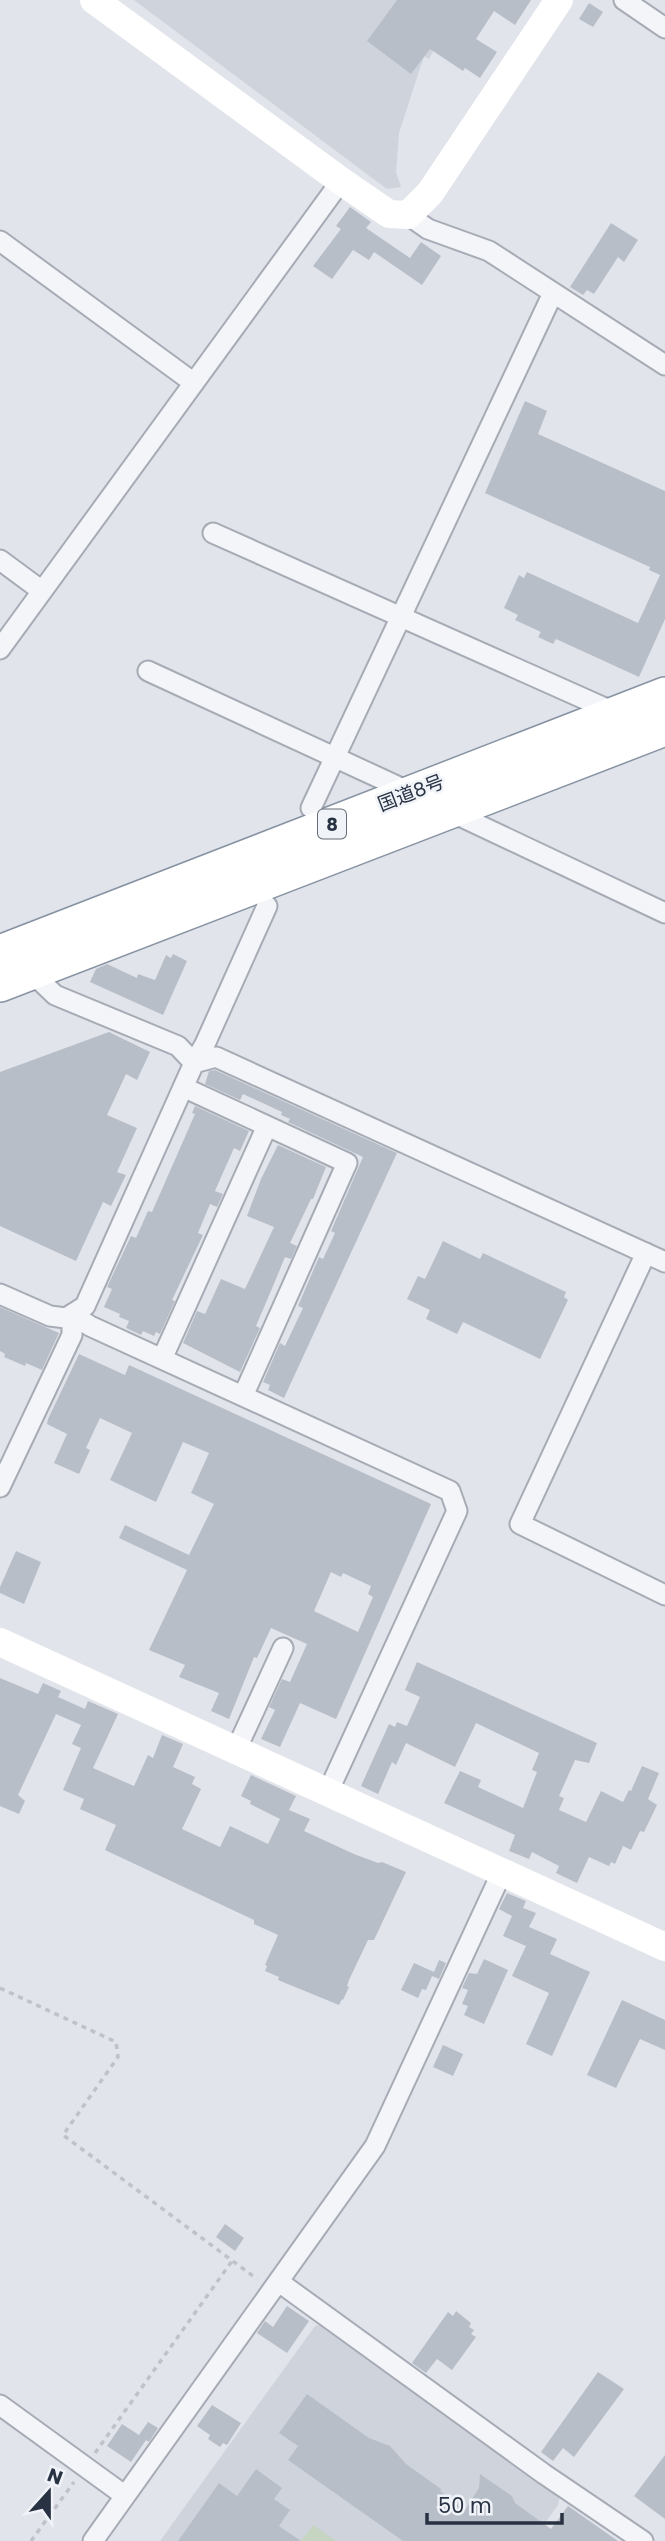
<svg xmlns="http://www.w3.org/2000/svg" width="665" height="2541" font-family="Poppins,'Noto Sans JP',sans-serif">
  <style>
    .built { fill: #cfd4dc }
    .pitch { fill: #c6d5c1 }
    .building { fill: #b8bec8; fill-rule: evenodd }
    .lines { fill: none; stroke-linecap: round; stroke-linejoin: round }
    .street-casing { stroke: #a6abb5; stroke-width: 23 }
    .highway-casing { stroke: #8792a2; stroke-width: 38 }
    .path { stroke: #bfc2c9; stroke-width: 3.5; stroke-dasharray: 5 5; stroke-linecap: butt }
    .street { stroke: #f4f5f8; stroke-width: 19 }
    .secondary { stroke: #fff; stroke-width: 28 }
    .highway { stroke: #fff; stroke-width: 35 }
    .labels { text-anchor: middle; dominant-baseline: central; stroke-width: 5; stroke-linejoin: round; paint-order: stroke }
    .shield { fill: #f0f3f7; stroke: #646c79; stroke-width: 2 }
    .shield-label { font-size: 18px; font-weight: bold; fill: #283243 }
    .street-label { font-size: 19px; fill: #283243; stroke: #f0f3f7 }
  </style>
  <rect width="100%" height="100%" fill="#e1e4ea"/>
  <path class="built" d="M134,0H459L429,59L424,56L399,133L396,172L401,187L387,189Z
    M319,2325L560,2496L558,2505L532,2541H160L315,2326Z"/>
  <path class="pitch" d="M313,2525L336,2541H301Z"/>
  <path class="building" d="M397,0H531L515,25L494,11L476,39L497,52L480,78L465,68L463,71L430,49L411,74L367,41Z
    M589,3L603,12L593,27L579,19Z
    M350,207L371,222L366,228L410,258L421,242L441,256L422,285L374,252L369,260L353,250L332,279L313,266L341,229L336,226Z
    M611,223L638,240L624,262L618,257L594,294L587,290L583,295L570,287Z
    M525,401L547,411L538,434L665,491V619L639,677L556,639L553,644L538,637L541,632L515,620L518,615L504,608L519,575L524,578L527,572L638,623L660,575L649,570L650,567L485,493Z
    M173,954L187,961L163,1015L90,982L96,969L107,964L137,978L138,974L155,980L166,955L171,958Z
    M109,1032L150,1052L137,1080L126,1074L107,1115L137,1128L117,1172L126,1175L111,1206L103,1202L76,1261L0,1226V1072Z
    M215,1070L397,1153L284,1398L268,1390L270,1385L263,1382L280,1343L285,1346L303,1308L298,1306L319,1257L323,1259L335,1233L331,1231L363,1157L288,1122L290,1119L281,1115L282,1112L243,1094L240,1100L205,1084L209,1071Z
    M195,1106L249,1131L240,1151L234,1148L218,1184L215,1191L223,1194L217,1207L210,1204L198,1233L203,1235L172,1300L175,1301L160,1334L156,1332L154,1336L143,1331L141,1335L126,1328L129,1321L119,1317L120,1314L104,1307L112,1289L107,1287L131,1236L136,1238L148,1211L152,1212L195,1114L192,1113Z
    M278,1145L326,1167L313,1199H311L290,1243L297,1246L291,1259L285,1257L273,1286L256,1326L260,1328L240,1372L183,1343L197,1311L205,1314L221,1279L245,1289L274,1227L247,1216L261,1179Z
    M443,1241L480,1259L483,1253L566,1292L564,1297L568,1300L540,1359L463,1322L457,1334L426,1319L430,1310L407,1299L418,1276L425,1279Z
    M0,1307L59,1333L42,1370L26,1363L25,1366L4,1357L5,1354L0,1351Z
    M79,1354L125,1375L129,1365L431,1504L336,1719L300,1703L280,1747L261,1739L275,1710L269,1707L275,1694L282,1679L290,1682L307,1644L271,1628L257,1658L254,1657L229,1719L211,1711L219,1693L179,1677L185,1665L149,1650L187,1570L119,1538L125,1525L189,1555L214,1504L191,1493L209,1453L183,1442L156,1502L110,1480L132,1433L100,1418L86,1448L90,1450L79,1474L54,1463L67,1434L47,1424L48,1419ZM331,1572L341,1577L343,1573L371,1586L368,1594L373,1597L358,1632L314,1611Z
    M16,1551L41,1562L24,1604L0,1593V1587Z
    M417,1662L597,1743L589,1763L575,1760L559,1796L564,1798L559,1810L586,1822L601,1791L623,1802L629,1790L631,1791L642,1766L659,1773L648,1799L657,1805L644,1832L640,1831L631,1850L623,1846L615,1864L611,1862L609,1866L589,1857L577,1883L556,1873L559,1866L532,1852L529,1859L509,1851L515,1835L444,1803L460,1771L481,1780L478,1787L523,1808L537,1772L532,1770L539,1753L476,1723L455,1767L406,1743L396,1765L392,1762L378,1794L361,1786L389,1724L395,1727L397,1722L407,1726L420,1697L405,1690Z
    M0,1678L38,1694L43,1683L61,1691L58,1697L85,1709L88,1701L118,1714L93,1768L134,1786L148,1755L153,1758L162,1735L183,1744L173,1767L195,1777L192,1784L201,1789L182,1829L220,1847L230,1826L268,1844L280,1819L250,1804L251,1801L241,1796L251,1775L296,1796L289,1810L310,1819L304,1831L354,1854L378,1863L382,1862L406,1872L374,1940H368L349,1980L347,1986L349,1987L343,2000L342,1999L339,2005L278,1980L279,1977L265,1971L267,1966L265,1965L278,1935L254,1924V1920L105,1850L116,1825L80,1809L84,1799L63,1790L81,1748L72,1744L81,1725L56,1714L18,1795L25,1801L19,1814L0,1806Z
    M507,1893L526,1901L523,1908L536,1913L529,1927L557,1939L550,1954L590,1972L552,2056L526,2044L549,1993L512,1976L526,1946L503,1936L512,1916L499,1909Z
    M484,1959L508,1970L484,2024L464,2015L468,2006L462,2004L468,1990L462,1988L469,1973L477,1974Z
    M439,1960L446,1963L439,1979L432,1976L426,1990L422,1989L418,1998L401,1990L414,1963L434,1972Z
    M622,2000L665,2020V2050L640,2039L616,2088L587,2075Z
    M443,2045L463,2054L453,2076L433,2067Z
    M225,2224L244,2238L235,2251L216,2237Z
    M287,2306L309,2321L287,2353L257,2333L265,2321L273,2327Z
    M456,2311L471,2323L469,2327L474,2330L471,2334L476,2337L452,2370L437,2359L426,2373L412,2363L448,2312L453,2316Z
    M598,2372L624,2389L574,2457L563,2448L553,2461L541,2452Z
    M307,2394L369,2438L390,2446L406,2464L441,2489L440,2491L465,2510L479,2488L480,2474L512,2496L515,2503L551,2529L568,2506L618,2541H403L288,2460L298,2446L279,2433Z
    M212,2405L241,2423L227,2445L223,2443L220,2447L208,2439L210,2435L197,2426Z
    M148,2422L158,2428L149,2442L146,2440L131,2462L107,2446L122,2424L139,2435Z
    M665,2455V2519L634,2496Z
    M256,2469L282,2488L274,2499L290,2510L279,2526L301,2541H178L219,2483L237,2496Z"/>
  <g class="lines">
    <g class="street-casing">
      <path id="street" d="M624,0L665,28
        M408,215L428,229L489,251L665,365
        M0,241L194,383
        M213,533L616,713
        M0,560L42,591
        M0,649L341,181
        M148,671L412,793
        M311,808L553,293
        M449,811L665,913
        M194,1063L216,1057L665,1262
        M194,1063L205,1044L267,906
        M183,1087L347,1163L243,1396
        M646,1253L520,1524L665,1595
        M0,1294L50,1316L66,1318L85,1306L194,1063L178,1046L55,995L31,972
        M72,1314L90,1326L450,1491L457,1511L328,1792
        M162,1359L267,1126
        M0,1487L72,1335V1314
        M236,1750L283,1648
        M279,2282L544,2474L643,2541
        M0,2405L124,2495
        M93,2541L375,2146L502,1872"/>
    </g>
    <g class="highway-casing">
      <path id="highway" d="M0,953L665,695
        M0,984L665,728"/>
    </g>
    <path class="path" d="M0,1988L116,2042L118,2057L63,2135L257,2279
      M95,2453L232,2261
      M31,2541L74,2482"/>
    <use href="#street" class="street"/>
    <path class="secondary" d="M94,0L341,181L389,214L408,215L430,193L559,0
      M0,1642L665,1947"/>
    <use href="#highway" class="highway"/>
  </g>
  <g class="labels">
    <rect class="shield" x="318" y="809.5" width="28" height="29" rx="5"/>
    <g class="shield-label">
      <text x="332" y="824">8</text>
    </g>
    <g class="street-label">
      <text transform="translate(411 793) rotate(-21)">国道8号</text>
    </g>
  </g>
  <g transform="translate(49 2492) rotate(21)" stroke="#f0f3f7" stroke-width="5" paint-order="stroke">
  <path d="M0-5L12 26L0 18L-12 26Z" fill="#283243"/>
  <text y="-10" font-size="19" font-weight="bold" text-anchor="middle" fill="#283243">N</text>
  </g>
  <path d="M427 2513v10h135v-10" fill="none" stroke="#283243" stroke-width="3.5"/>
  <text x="438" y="2513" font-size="21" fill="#283243" stroke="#f0f3f7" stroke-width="5" paint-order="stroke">50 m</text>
</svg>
